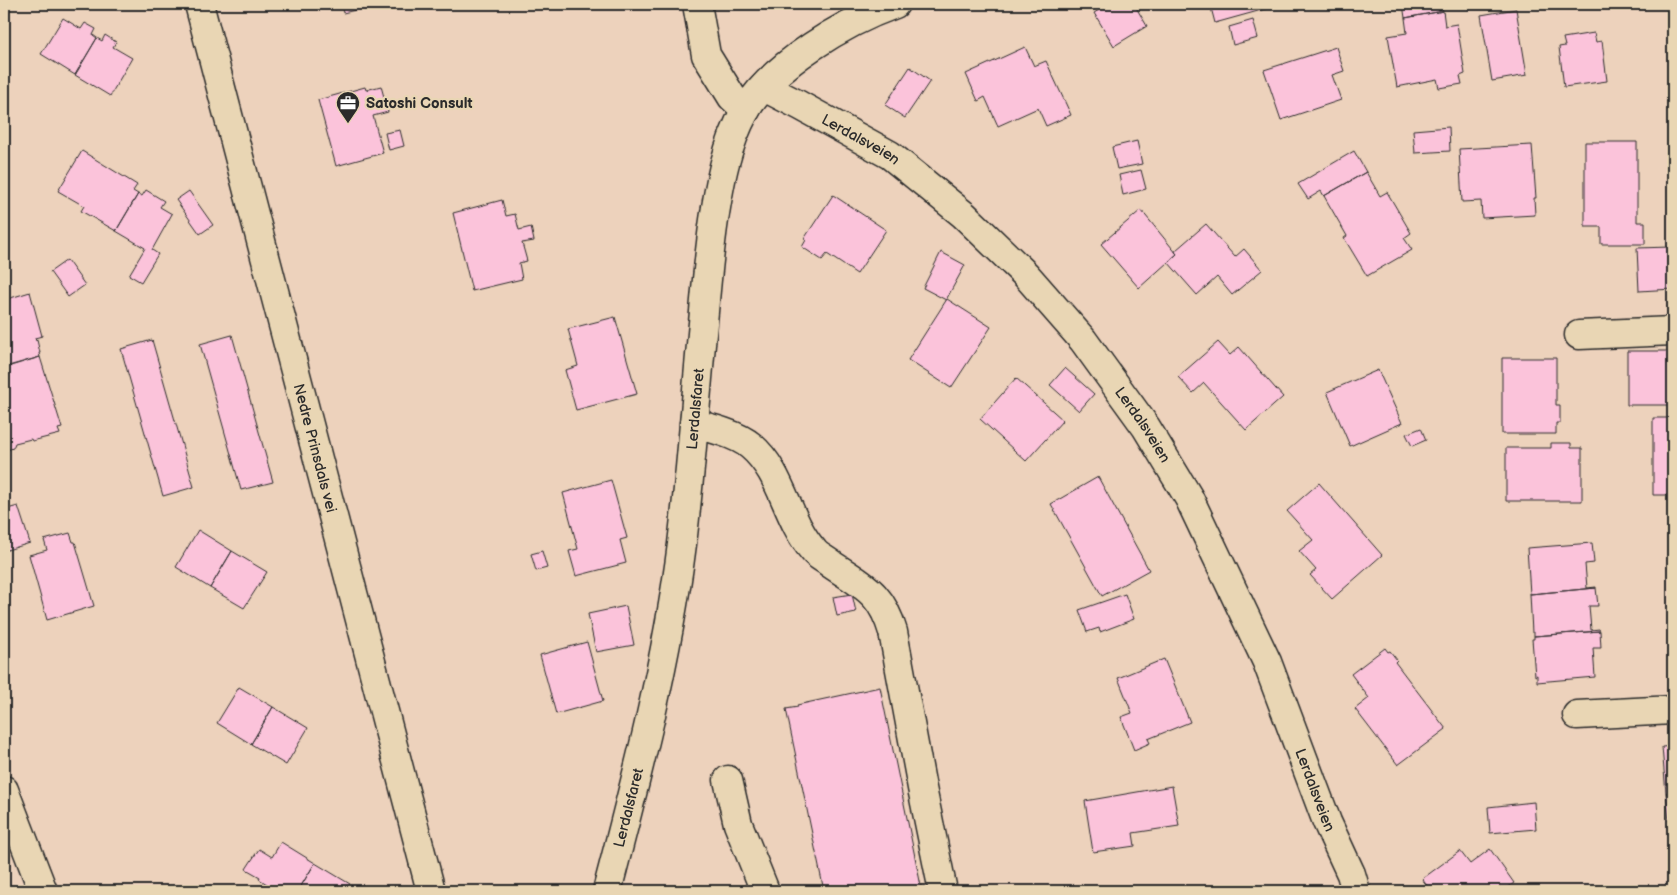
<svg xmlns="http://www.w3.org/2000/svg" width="1677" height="895" font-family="'Balsamiq Sans',sans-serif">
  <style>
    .building { fill: #fbc3da; stroke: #2b2b2b }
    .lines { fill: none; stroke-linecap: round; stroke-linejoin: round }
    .minor-casing { stroke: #2b2b2b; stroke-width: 31 }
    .major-casing { stroke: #2b2b2b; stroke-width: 31 }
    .minor { stroke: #e9d6b4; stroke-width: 28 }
    .major { stroke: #e9d6b4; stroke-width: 28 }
    .labels { text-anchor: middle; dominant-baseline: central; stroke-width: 4.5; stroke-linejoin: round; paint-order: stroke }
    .poi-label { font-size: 15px; font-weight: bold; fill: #2b2b2b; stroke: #e9d6b4; text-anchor: start }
    .street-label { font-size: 15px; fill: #2b2b2b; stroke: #e9d6b4 }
  </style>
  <rect width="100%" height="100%" fill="#edd2bc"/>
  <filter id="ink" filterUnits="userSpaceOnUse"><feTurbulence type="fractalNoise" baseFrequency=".02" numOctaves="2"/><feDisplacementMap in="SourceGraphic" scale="10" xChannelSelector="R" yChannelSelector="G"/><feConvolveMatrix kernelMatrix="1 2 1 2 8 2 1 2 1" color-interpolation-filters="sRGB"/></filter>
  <g filter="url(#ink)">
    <path class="building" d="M341,4H380L343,13Z
      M1109,4H1134L1147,26L1114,46L1094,13Z
      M1210,4H1275L1276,6L1215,23Z
      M1403,4H1441L1443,11L1405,18Z
      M1516,9L1527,75L1492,81L1481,15Z
      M1443,11L1445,26L1457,24L1465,74L1460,76L1462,84L1439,88L1437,79L1397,87L1388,36L1407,33L1405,18Z
      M63,18L81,29L85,23L96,29L93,35L97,38L75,75L41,54Z
      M1253,20L1258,38L1233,45L1229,27Z
      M1594,33L1596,42L1602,41L1607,81L1564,87L1559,47L1565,46L1563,38Z
      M105,35L116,42L113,47L132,58L110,96L75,75L97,38L102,41Z
      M1025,47L1034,66L1046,61L1071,115L1046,126L1038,108L998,126L985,97L978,101L966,74Z
      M1336,47L1344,71L1332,75L1341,100L1281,120L1264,70Z
      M910,67L930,81L905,118L885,105Z
      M381,86L388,112L373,116L383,153L336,166L318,100L365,87L366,90Z
      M1449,127L1450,151L1415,153L1413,130Z
      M400,130L404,146L389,150L385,133Z
      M1137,141L1142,164L1117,169L1112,147Z
      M1585,142H1637V222H1645V244H1601V227H1585Z
      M1532,145L1536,198H1534L1535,215L1482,218L1481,201L1462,202L1459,149Z
      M82,151L137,185L133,191L138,194L116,231L81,211L84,206L58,191Z
      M1354,151L1366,172L1324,196L1321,191L1308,199L1298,184Z
      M1141,170L1146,189L1123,195L1119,175Z
      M1366,172L1380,196L1387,192L1411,233L1404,238L1412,250L1367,276L1344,238L1347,236L1324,196Z
      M146,190L164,201L160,207L172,214L152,250L158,254L141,282L129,275L145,248L116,231L138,194L142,196Z
      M189,191L213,225L200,234L176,200Z
      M833,195L886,230L857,274L827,254L822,260L802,247L806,240L804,239Z
      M502,200L506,216L515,214L519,230L531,227L534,241L522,243L527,261L519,263L522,279L472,291L453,213Z
      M1141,210L1177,254L1139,288L1101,244Z
      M1206,224L1235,257L1244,249L1262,270L1232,295L1217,277L1197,295L1168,262L1177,254L1175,252L1176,250Z
      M1671,247L1673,289L1639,291L1637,248Z
      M941,252L965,265L946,300L923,288Z
      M67,260L85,285L68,297L50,272Z
      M30,292L42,336L35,338L36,341L37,340L40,353H39L40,357L5,367L4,300Z
      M947,299L991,327L951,388L908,360Z
      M615,317L637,394L576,410L565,370L578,366L568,329Z
      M232,335L273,482L241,490L200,344Z
      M152,340L194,487L163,496L121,349Z
      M1218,342L1230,355L1239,347L1283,397L1246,430L1204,383L1193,393L1178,377Z
      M1627,351H1673V409V405H1627Z
      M40,357L62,428L58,429L60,434L32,441L31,439L15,443L13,448L4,451V368Z
      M1502,358H1556V405H1560V423H1556V434H1502Z
      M1065,368L1094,394L1079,411L1050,385Z
      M1378,370L1402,423L1350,446L1327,392Z
      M1016,378L1063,420L1026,461L980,419Z
      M1653,418H1673V495H1653Z
      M1421,428L1426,440L1412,446L1406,434Z
      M1551,443H1571V448H1582V501H1506V448H1551Z
      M1098,477L1149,570L1102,596L1051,504Z
      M611,480L627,538L620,540L626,563L576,576L569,551L578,549L563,493Z
      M1319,483L1382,555L1332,599L1310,575L1316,570L1299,551L1313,540L1287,511Z
      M18,506L30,543L4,551V510Z
      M198,530L232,551L210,588L176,567Z
      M70,533L73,542H75L94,606L47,620L29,555L47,550L44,540Z
      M1592,543L1594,563L1585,564L1587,588L1596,587V588L1530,594L1527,548Z
      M232,551L267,572L244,608L210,588Z
      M542,551L547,568L536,571L531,554Z
      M1596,588L1598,606H1589L1591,630L1599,629L1600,631L1534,636V633H1532L1530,594Z
      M852,594L856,612L837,616L833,597Z
      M1125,594L1134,619L1100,632L1099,628L1087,632L1079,610Z
      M626,606L634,645L596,652L588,614Z
      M1600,631L1601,648H1593L1595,677L1537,682V675L1535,676L1532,639H1534V636Z
      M587,642L603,701L556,714L540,655Z
      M1385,648L1388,652L1390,651L1397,660L1395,662L1446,729L1398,765L1355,709L1369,698L1351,674Z
      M1164,659L1190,722L1148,739L1150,743L1134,750L1121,717L1132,713L1118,678Z
      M239,687L273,707L251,744L217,723Z
      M880,687L922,891H824L786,709L798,707L797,705Z
      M273,707L308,728L286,765L251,744Z
      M1673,746V793H1666L1662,747Z
      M1172,786L1179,826L1133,833L1135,846L1093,852L1085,801Z
      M1666,793H1673V840H1671Z
      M1534,802L1536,829L1490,833L1488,807Z
      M281,842L315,863L298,891H278L259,879L260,877L246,869L259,849L272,857Z
      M1490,849L1514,883L1503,891H1431L1422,879L1460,851L1470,864Z
      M315,863L350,884L345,891H298Z"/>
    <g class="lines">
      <g class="minor-casing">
        <g id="minor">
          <path d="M697,4L706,55L732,97L746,110"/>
          <path id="s1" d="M764,87L799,105L890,155L964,215L1026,275L1083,340L1146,427L1189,498L1267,662L1327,822L1351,874L1356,891"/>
          <path d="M1579,335L1673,331"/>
          <path d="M694,424C711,428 737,434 751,446C783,473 786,519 813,550C817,556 825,559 831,564C863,586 881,591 893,632L922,788L943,891"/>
          <path d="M1577,715L1673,710"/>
          <path d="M728,780L738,824L765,891"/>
          <path d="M4,790L43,891"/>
          <path id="s2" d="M607,891C637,776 667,662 682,544C691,470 696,396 703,323C706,288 709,254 714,220C720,181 726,146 745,111C773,64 845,22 895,4"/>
        </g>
      </g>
      <g class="major-casing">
        <g id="major">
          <path id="s3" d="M199,4L431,891"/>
        </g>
      </g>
      <use href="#minor" class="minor"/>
      <use href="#major" class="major"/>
    </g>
  </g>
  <defs>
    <g id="office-pin" transform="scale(1.25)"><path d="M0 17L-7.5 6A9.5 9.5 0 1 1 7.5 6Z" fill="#2b2b2b" stroke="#e9d6b4"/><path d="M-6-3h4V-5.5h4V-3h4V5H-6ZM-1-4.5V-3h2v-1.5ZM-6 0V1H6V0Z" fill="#fff"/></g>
  </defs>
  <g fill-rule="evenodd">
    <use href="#office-pin" x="348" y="103"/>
  </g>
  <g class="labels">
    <g class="poi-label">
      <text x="366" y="103">Satoshi Consult</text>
    </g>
    <g class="street-label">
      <text stroke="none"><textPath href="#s1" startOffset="110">Lerdalsveien</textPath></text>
      <text stroke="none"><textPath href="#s2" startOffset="491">Lerdalsfaret</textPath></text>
      <text stroke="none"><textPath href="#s1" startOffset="515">Lerdalsveien</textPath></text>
      <text stroke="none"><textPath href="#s3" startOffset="459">Nedre Prinsdals vei</textPath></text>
      <text stroke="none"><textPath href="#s1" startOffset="920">Lerdalsveien</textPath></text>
      <text stroke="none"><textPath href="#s2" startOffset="86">Lerdalsfaret</textPath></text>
    </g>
  </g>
  <rect width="1677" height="895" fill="none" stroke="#e9d6b4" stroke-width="20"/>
  <rect x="10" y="10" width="1657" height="875" fill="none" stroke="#2b2b2b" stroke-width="2" filter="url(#ink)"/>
</svg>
